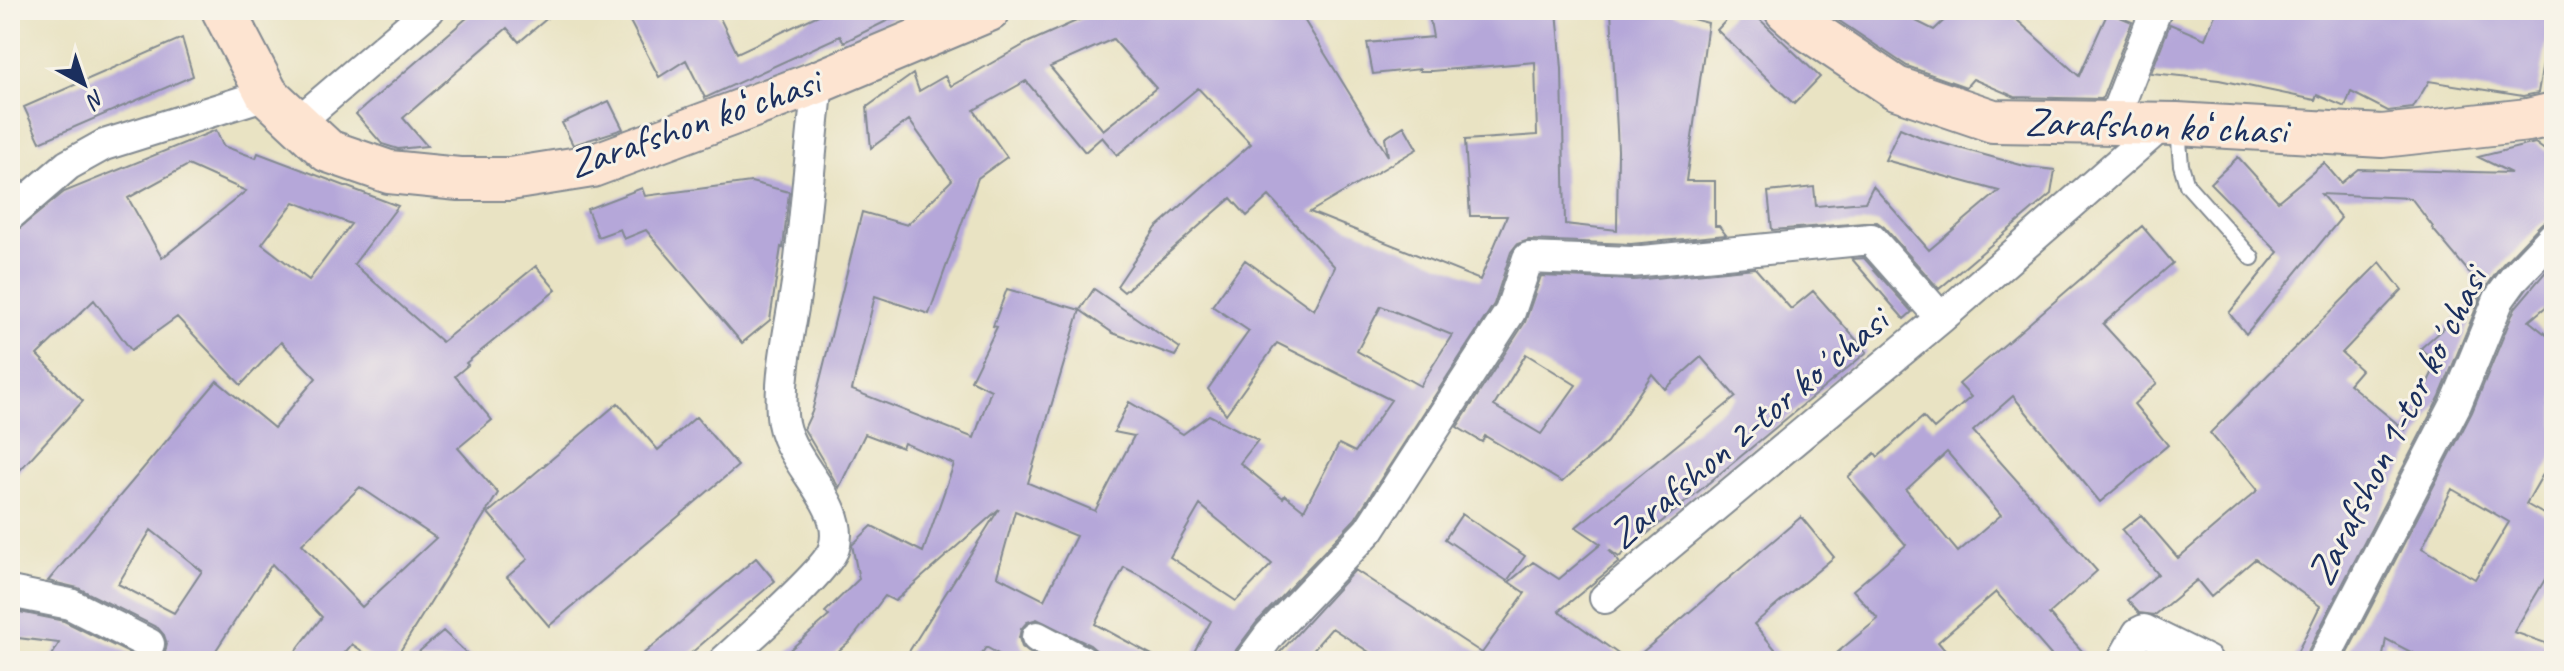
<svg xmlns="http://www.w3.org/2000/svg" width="2564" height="671" font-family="Caveat,sans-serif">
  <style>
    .building { fill: #b5a7d9; fill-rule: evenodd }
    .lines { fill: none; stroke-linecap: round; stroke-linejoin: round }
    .lane-casing { stroke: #828990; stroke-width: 18 }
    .street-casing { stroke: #828990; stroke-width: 34 }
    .secondary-casing { stroke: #828990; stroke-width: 46 }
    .lane { stroke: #fff; stroke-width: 14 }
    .street { stroke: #fff; stroke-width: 30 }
    .secondary { stroke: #fde4d1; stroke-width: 42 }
    .labels { text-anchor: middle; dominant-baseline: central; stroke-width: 6; stroke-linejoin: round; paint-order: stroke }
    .street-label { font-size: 40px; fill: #1b2f5e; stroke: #f7f3e8 }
  </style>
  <rect width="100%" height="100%" fill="#f7f3e8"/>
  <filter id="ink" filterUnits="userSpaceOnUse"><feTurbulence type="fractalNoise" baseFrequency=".0125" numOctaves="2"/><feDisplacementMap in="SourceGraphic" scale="16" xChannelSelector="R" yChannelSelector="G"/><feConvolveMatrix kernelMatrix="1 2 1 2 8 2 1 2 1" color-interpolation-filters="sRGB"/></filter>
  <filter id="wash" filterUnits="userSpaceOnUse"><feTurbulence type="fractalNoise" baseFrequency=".006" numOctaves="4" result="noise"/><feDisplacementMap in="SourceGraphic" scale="32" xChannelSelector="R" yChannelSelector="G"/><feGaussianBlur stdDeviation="1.8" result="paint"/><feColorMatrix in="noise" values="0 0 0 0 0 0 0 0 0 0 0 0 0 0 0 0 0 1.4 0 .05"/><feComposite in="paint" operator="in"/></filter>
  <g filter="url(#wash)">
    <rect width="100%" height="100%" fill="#e9e3c3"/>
    <g id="blocks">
      <path class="building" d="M476,10H557L519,42L507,28L403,118L427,146L398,149L382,144L356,114Z
        M624,10H716L737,53L825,12L823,10H909L844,42L840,36L705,98L686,60L659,77Z
        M1101,10H1298L1388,156L1385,138L1404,126L1417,149L1310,212L1480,280L1507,216H1470L1465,140L1537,135L1535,62L1432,71H1420V69L1373,74L1367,43L1433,37L1428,10H1557L1562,69L1565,224L1617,230L1618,150L1611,10H1659L1708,23L1686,181H1715V226H1719L1726,235L1631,244L1529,240L1517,244L1511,252L1494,304L1355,519L1257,622L1236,650L1232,661H1189L1211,621L1153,582L1124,567L1095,624L1163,661H1100L1098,652L1090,645L1037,619L1027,622L1021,629L1019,638L1022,647L1028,652L1044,661H1011L986,647L977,661H903L999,509L895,601L885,596L851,640L827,661H777L829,616L825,612L859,579L852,545L872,526L923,552L954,464L904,443L902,448L865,434L839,488L804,429L812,412L862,212L907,225L952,180L909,120L871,148L867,107L913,74L919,91L945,76L951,86L1029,42ZM1113,39L1156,88L1103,130L1050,67ZM1026,81L1085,152L1102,137L1117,155L1198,88L1251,144L1156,228L1117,286L1124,292L1231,198L1247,216L1269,196L1335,267L1314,310L1245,260L1212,306L1249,331L1208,389L1226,414L1277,343L1391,400L1355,452L1339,444L1304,510L1285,495L1283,498L1240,463L1258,440L1209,415L1183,434L1129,402L1114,432L1134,436L1095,511L1028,483L1080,310L1007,289L993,326L997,327L971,380L991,390L974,438L852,390L875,296L929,314L978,178L1007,157L974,110ZM1381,306L1452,335L1420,386L1357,351ZM1200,505L1272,564L1236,601L1170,557ZM1015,511L1076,536L1044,600L997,576Z
        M1736,10H1750L1820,77L1794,104L1717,30Z
        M1823,10H1894L1934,30L1955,10H2006L2079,76L2108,12L2132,22L2102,99L2015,97L1973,79L1966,87L1907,66Z
        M2217,10H2552L2538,93L2523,96L2429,81L2413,108L2388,111L2351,92L2345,107L2317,95L2315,100L2219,80L2151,73L2170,24L2205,39Z
        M182,38L193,76L40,142L24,107Z
        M609,101L623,129L573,145L562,123Z
        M1900,128L1923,138L2028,167L2055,170L2051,194L1939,289L1884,227L1877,222L1772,230L1768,192L1814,187L1816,206L1865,202L1873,186L1929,250L1999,191L1885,160Z
        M216,130L223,146L256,158L258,153L398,206L354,264L442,342L536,266L556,290L466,363L468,365L455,376L492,420L458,448L498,493L394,661H376L352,644L338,661H288L322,617L272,564L209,661H153L165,653L167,644L164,635L158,628L78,588L48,581L217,381L274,428L316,378L281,342L241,385L177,317L131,350L94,300L37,355L83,401L10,481V236L64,192ZM188,165L246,191L162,258L128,198ZM294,202L351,224L309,280L262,244ZM360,487L436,538L362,607L302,544ZM151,530L202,571L174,613L118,584Z
        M2535,143L2554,157V218L2541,224L2502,265L2484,290L2432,228L2433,227L2411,198L2321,194L2341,218L2246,334L2229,313L2278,252L2210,183L2238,157L2278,201L2324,163L2341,183L2358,169L2511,173L2478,157Z
        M751,182L789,192L783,248L781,247L770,320L742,343L646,230L624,239L620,229L598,237L587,209L642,188L645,196Z
        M2142,226L2173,263L2103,324L2157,383L2134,404L2168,445L2100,502L2013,396L1973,431L2097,571L2049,614L2091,661H2056L1996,592L1938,642L1954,661H1827L1878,619L1853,590L1906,545L1848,477L1875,453L1878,457L1923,417L1934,429L1971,397L1959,384ZM1947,452L2001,515L1958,552L1906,490Z
        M1864,258L1912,312L1904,319L1852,259Z
        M2380,262L2402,290L2342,353L2361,370L2349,384L2405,430L2436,365L2421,348L2482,294L2440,396L2307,653L2305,661H2293L2320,606L2255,559L2211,597L2197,580L2155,615L2139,613L2127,600L2158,574L2122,530L2141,515L2178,558L2258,490L2210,433Z
        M2554,262V300L2529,321L2554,341V455L2526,504L2554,520V564L2514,632L2554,646V661H2428L2386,639L2382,661H2343L2472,412L2515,308ZM2452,489L2509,522L2475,579L2422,548Z
        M1755,268L1791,309L1813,291L1867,352L1619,557L1609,550L1619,562L1559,611L1628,661H1383L1332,628L1303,661H1272L1355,570L1482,653L1525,593L1509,582L1533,562L1559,579L1601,544L1576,527L1736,397L1701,357L1665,389L1652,374L1607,442L1562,482L1485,436L1482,442L1457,427L1525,322L1541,276L1634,280ZM1526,354L1576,385L1541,434L1494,406Z
        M1094,289L1180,348L1175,356L1113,333L1080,310Z
        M618,403L658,450L696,417L738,466L549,626L507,577L528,559L488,513Z
        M1462,514L1525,556L1507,581L1445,539Z
        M1801,517L1834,557L1754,624L1785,661H1632Z
        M756,558L775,581L682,661H635Z
        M10,610L64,621L145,661H49L59,643L10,637Z
        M443,631L475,661H408Z"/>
    </g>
  </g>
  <g filter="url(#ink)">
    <use href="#blocks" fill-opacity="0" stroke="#828990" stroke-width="2"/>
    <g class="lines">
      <g class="lane-casing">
        <path id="lane" d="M2178,129L2181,165L2187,185L2252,258"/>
      </g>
      <g class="street-casing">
        <path id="street" d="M297,123L429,10
          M2112,124L2156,10
          M10,215L68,165L104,145L267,94
          M10,592L70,604L149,644
          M1605,598L1941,318L2163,124
          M1037,637L1082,661
          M724,661C746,641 828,569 834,548C848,503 784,461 782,415C779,369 792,322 798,276C806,212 811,146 818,82
          M1250,661L1270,634L1369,530L1510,312L1528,258L1632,262L1871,239L1941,318
          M2122,661L2138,633L2144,630L2207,661
          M2323,661L2456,404L2499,299L2515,277L2554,236"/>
      </g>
      <g class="secondary-casing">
        <path id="secondary" d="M223,10L267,94L328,151L389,172L459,179H510L592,166L818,82L989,10
          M1786,10L1809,30L1896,88L1993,121L2177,124L2382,136L2528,120L2554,114"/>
      </g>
      <use href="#lane" class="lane"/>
      <use href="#street" class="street"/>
      <use href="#secondary" class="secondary"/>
    </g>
  </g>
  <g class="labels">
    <g class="street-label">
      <text transform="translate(694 123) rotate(-19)">Zarafshon koʻchasi</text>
      <text transform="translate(2156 126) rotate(2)">Zarafshon koʻchasi</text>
      <text transform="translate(2397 426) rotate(-63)">Zarafshon 1-tor koʼchasi</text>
      <text transform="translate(1748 428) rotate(-40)">Zarafshon 2-tor koʼchasi</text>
    </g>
  </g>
  <rect width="2564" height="671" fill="none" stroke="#f7f3e8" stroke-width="40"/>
  <g transform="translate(84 84) rotate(140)" stroke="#f7f3e8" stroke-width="6" paint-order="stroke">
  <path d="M0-6L14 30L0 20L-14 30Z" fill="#1b2f5e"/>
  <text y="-12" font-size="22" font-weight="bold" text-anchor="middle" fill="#1b2f5e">N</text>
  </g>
</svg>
